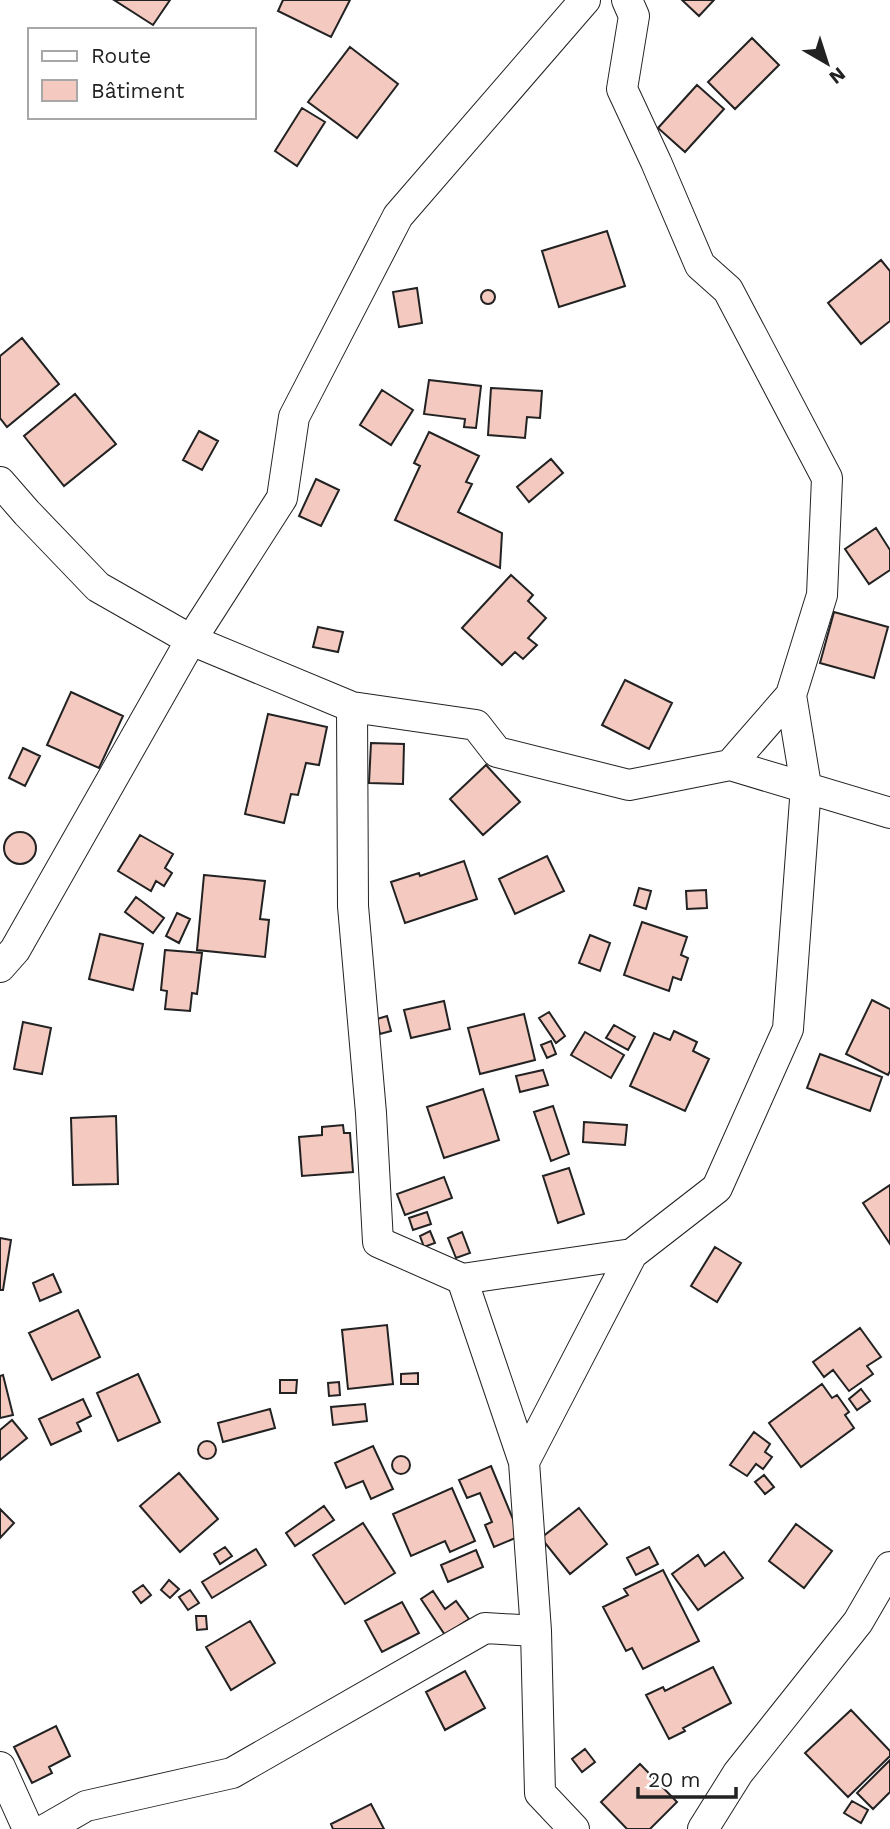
<svg xmlns="http://www.w3.org/2000/svg" width="890" height="1829" font-family="'Work Sans',sans-serif">
  <style>
    .building { fill: #f3c9c0; stroke: #222; stroke-width: 2 }
    .lines { fill: none; stroke-linecap: round; stroke-linejoin: round }
    .minor-casing { stroke: #222; stroke-width: 32 }
    .minor { stroke: #fff; stroke-width: 30 }
  </style>
  <rect width="100%" height="100%" fill="#fff"/>
  <path class="building" d="M114,0H170L153,25Z
    M283,0H350L331,37L278,11Z
    M682,0H714L699,16Z
    M752,38L779,65L735,109L708,82Z
    M350,47L398,84L357,138L308,102Z
    M697,85L724,109L685,152L658,128Z
    M302,108L325,122L297,166L275,151Z
    M607,231L625,286L559,307L542,251Z
    M881,260L890,271V321L861,344L828,303Z
    M417,288L422,323L399,327L393,292Z
    M481 297a7 7 0 1 1 14 0a7 7 0 1 1-14 0Z
    M22,338L59,384L7,427L0,418V356Z
    M429,380L481,386L476,428L464,427L465,419L424,414Z
    M491,388L542,391L540,418L527,417L525,438L488,435Z
    M382,390L413,410L391,445L360,425Z
    M75,394L116,444L64,486L24,436Z
    M199,431L218,441L202,470L183,460Z
    M429,432L479,456L466,482L472,484L458,512L502,533L500,568L395,520L420,466L414,463Z
    M551,459L563,473L529,502L517,487Z
    M316,479L339,490L321,526L299,516Z
    M876,528L890,550V570L869,584L845,549Z
    M511,575L533,595L528,601L546,618L528,638L537,645L523,659L515,652L502,665L462,628Z
    M834,612L888,627L874,678L820,663Z
    M318,627L343,632L338,652L313,647Z
    M625,680L672,703L649,749L602,725Z
    M71,692L123,716L99,768L47,745Z
    M268,714L327,727L319,765L306,763L298,795L291,794L284,823L245,814Z
    M371,743L404,744L403,784L369,783Z
    M23,748L40,756L25,786L9,778Z
    M486,765L520,802L483,835L450,799Z
    M4 848a16 16 0 1 1 32 0a16 16 0 1 1-32 0Z
    M140,835L173,854L165,868L172,873L164,886L156,881L151,891L118,871Z
    M547,856L564,891L515,914L499,879Z
    M464,861L477,899L405,923L391,882L419,873L420,876Z
    M204,875L265,881L260,919L269,920L265,957L197,950Z
    M639,888L651,891L646,909L634,905Z
    M706,890L707,908L687,909L686,891Z
    M136,897L164,918L153,933L125,912Z
    M177,913L190,919L179,943L166,936Z
    M642,922L687,937L681,955L688,958L681,980L673,977L669,991L624,975Z
    M100,934L143,944L133,990L89,979Z
    M590,935L610,943L600,971L579,963Z
    M165,950L202,953L197,994L192,993L190,1011L165,1009L167,991L161,990Z
    M872,1000L890,1009V1071L888,1075L846,1054Z
    M444,1001L450,1029L411,1038L404,1010Z
    M549,1012L565,1036L556,1043L539,1018Z
    M524,1014L535,1060L480,1074L468,1028Z
    M387,1016L391,1031L380,1034L377,1019Z
    M23,1022L51,1028L42,1074L14,1069Z
    M614,1025L635,1037L628,1050L606,1038Z
    M674,1031L697,1042L693,1051L709,1059L685,1111L630,1086L654,1033L670,1040Z
    M585,1032L624,1055L611,1078L571,1055Z
    M551,1041L556,1054L547,1058L541,1045Z
    M820,1054L882,1077L870,1111L807,1088Z
    M543,1070L548,1085L520,1092L516,1076Z
    M483,1089L499,1140L444,1158L427,1107Z
    M553,1106L569,1154L551,1161L534,1112Z
    M116,1116L118,1184L73,1185L71,1118Z
    M584,1122L627,1125L625,1145L583,1142Z
    M343,1125L344,1133H350L353,1172L302,1176L299,1137L322,1135V1127Z
    M569,1168L584,1214L558,1223L543,1176Z
    M444,1177L452,1198L405,1215L397,1194Z
    M890,1185V1244L863,1203Z
    M427,1212L431,1224L413,1230L409,1218Z
    M430,1231L435,1243L424,1247L420,1236Z
    M462,1232L470,1253L456,1258L448,1238Z
    M0,1238L11,1240L3,1290H0Z
    M715,1247L741,1263L717,1302L691,1286Z
    M53,1274L61,1292L40,1301L33,1283Z
    M78,1310L100,1357L52,1380L29,1333Z
    M387,1325L393,1384L348,1389L342,1330Z
    M860,1328L881,1357L867,1366L873,1374L849,1391L833,1370L824,1377L813,1362Z
    M418,1373V1384H401V1374Z
    M138,1374L160,1422L118,1441L97,1393Z
    M3,1375L13,1415L0,1418V1376Z
    M280,1380H297L296,1393H280Z
    M339,1382L340,1395L329,1396L328,1383Z
    M822,1384L832,1398L837,1395L849,1412L845,1415L854,1428L801,1467L769,1423Z
    M861,1389L870,1401L857,1410L849,1399Z
    M83,1399L91,1416L77,1423L81,1431L51,1445L39,1419Z
    M365,1404L367,1421L333,1425L331,1407Z
    M270,1409L275,1428L223,1442L218,1423Z
    M12,1420L27,1438L0,1460V1430Z
    M754,1432L770,1444L765,1452L772,1457L763,1469L756,1464L747,1476L730,1465Z
    M198 1450a9 9 0 1 1 18 0a9 9 0 1 1-18 0Z
    M373,1446L393,1489L371,1499L363,1481L346,1488L335,1463Z
    M392 1465a9 9 0 1 1 18 0a9 9 0 1 1-18 0Z
    M491,1466L520,1536L494,1547L485,1525L492,1522L480,1493L467,1498L459,1480Z
    M179,1473L218,1519L180,1552L140,1506Z
    M764,1475L774,1487L765,1494L755,1482Z
    M452,1488L475,1541L450,1552L445,1541L411,1556L393,1514Z
    M324,1506L334,1520L295,1546L286,1533Z
    M579,1508L607,1544L570,1574L541,1538Z
    M0,1509L14,1523L0,1538Z
    M363,1523L395,1573L345,1604L313,1555Z
    M796,1524L832,1551L804,1588L769,1561Z
    M225,1547L232,1556L220,1564L214,1554Z
    M649,1547L658,1564L636,1575L627,1558Z
    M256,1549L266,1565L212,1598L202,1582Z
    M476,1550L483,1567L448,1582L441,1565Z
    M724,1552L743,1578L698,1610L672,1574L698,1555L705,1566Z
    M663,1570L699,1641L643,1669L632,1648L626,1651L603,1607L628,1595L624,1589Z
    M169,1580L179,1589L170,1598L161,1590Z
    M143,1585L151,1595L141,1603L133,1592Z
    M190,1590L199,1603L188,1610L179,1597Z
    M433,1591L445,1609L456,1601L469,1619L445,1635L421,1599Z
    M402,1602L419,1633L382,1652L365,1621Z
    M196,1616H206L207,1629L197,1630Z
    M250,1621L275,1663L231,1690L206,1647Z
    M713,1667L731,1703L683,1728L685,1731L669,1739L646,1695L663,1687L665,1691Z
    M465,1671L485,1708L445,1730L426,1692Z
    M851,1710L890,1751V1756L848,1797L805,1753Z
    M56,1726L70,1756L49,1767L52,1773L32,1783L14,1747Z
    M585,1749L595,1762L582,1772L572,1759Z
    M890,1760V1792L873,1809L857,1793Z
    M640,1764L677,1802L650,1829H627L601,1802Z
    M852,1801L868,1810L861,1823L844,1813Z
    M371,1804L384,1829H333L331,1824Z"/>
  <g class="lines">
    <g class="minor-casing">
      <path id="minor" d="M0,482L27,513L98,587L191,640L352,707L476,725L497,752L629,785L730,765L890,813
        M352,707L353,906L371,1113L378,1242L462,1279L524,1462L536,1631L540,1793L574,1829
        M730,765L791,695
        M0,967L15,950L191,640L282,498L294,417L398,216L585,0
        M462,1279L632,1254
        M524,1462L632,1254L717,1188L788,1029L806,786L791,695L822,595L827,478L728,290L700,265L656,162L622,89L634,16L627,0
        M0,1767L28,1829
        M46,1829L86,1806L232,1773L485,1628L536,1631
        M703,1829L738,1773L858,1622L890,1567"/>
    </g>
    <use href="#minor" class="minor"/>
  </g>
  <rect x="28" y="28" width="228" height="91" fill="#ffffff" stroke="#a7a7a7" stroke-width="2"/>
  <rect x="42" y="51" width="35" height="10" fill="#ffffff" stroke="#a7a7a7" stroke-width="2"/>
  <text x="91" y="63" font-size="21" fill="#222222">Route</text>
  <rect x="42" y="80" width="35" height="21" fill="#f3c9c0" stroke="#a7a7a7" stroke-width="2"/>
  <text x="91" y="98" font-size="21" fill="#222222">Bâtiment</text>
  <g transform="translate(827 63) rotate(141)" stroke="#ffffff" stroke-width="5" paint-order="stroke">
  <path d="M0-5L12 26L0 18L-12 26Z" fill="#222222"/>
  <text y="-10" font-size="19" font-weight="bold" text-anchor="middle" fill="#222222">N</text>
  </g>
  <path d="M638 1787v10h98v-10" fill="none" stroke="#222222" stroke-width="3.5"/>
  <text x="648" y="1787" font-size="21" fill="#222222" stroke="#ffffff" stroke-width="5" paint-order="stroke">20 m</text>
</svg>
